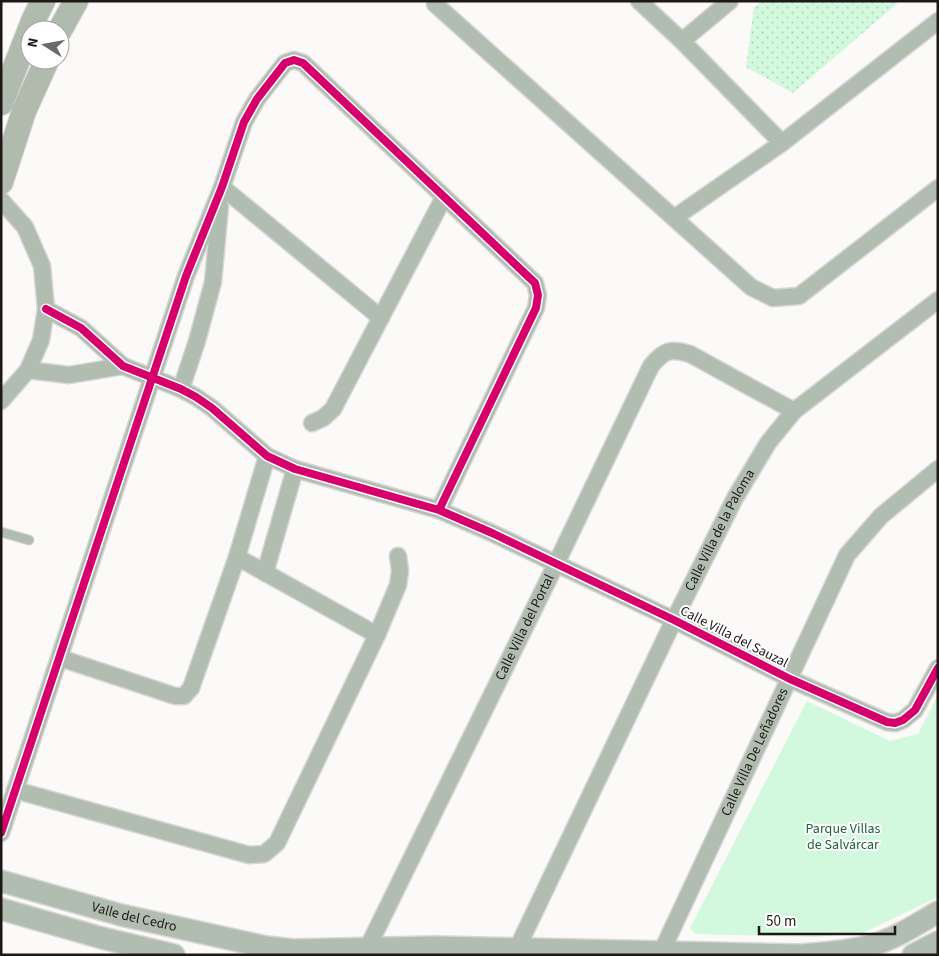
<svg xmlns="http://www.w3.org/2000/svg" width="939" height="956" font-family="'Source Sans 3',sans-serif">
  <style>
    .grass { fill: url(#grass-dots) }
    .green { fill: #d2f9de }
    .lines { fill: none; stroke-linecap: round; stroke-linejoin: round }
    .service-casing { stroke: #d8d6d5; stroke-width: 11 }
    .minor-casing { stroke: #d8d6d5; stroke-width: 19 }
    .tertiary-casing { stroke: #d8d6d5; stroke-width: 24 }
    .secondary-casing { stroke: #d8d6d5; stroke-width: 26 }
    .service { stroke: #b1bdb0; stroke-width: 9 }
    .minor { stroke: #b1bdb0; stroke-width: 16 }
    .tertiary { stroke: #b1bdb0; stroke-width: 21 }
    .secondary { stroke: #b0bbae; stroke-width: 24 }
    .cycleway-casing { stroke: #fff; stroke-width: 11 }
    .cycleway { stroke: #d6006c; stroke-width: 8 }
    .labels { text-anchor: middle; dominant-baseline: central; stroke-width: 4; stroke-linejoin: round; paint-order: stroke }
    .street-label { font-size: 14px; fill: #1e1916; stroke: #fff }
    .park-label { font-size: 14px; fill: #1f623c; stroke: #fff }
  </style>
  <defs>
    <pattern id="grass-dots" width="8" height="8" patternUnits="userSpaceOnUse" patternTransform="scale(1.25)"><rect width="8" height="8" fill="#d2f9de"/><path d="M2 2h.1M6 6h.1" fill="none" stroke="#b4d5be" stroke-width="1.8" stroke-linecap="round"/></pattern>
  </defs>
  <rect width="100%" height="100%" fill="#fcfaf8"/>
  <path class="grass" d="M762,1H900L793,93L746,67L754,7Z"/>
  <path class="green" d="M938,695V897L863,933L814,937L696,934L690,928L807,701L890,741L918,734Z"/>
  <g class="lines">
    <g class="service-casing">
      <path id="service" d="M1,532L29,540"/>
    </g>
    <g class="minor-casing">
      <g id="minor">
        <path d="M639,1L682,41L782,143"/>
        <path d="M435,4L751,287L773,298L799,296L938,188"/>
        <path d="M682,41L730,1"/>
        <path d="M222,187L381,318"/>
        <path d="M1,200L25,227L42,266L46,309L41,340L28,370L1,401"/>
        <path d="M674,218L782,143L938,21"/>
        <path d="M46,309L81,328L123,366L181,389L196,397L212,408L267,456L295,469L439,510L492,533L674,620L790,679L887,722L895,723L903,720L915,710L938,668"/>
        <path d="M28,370L69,375L123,366"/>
        <path d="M181,389L197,341L213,282L220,206"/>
        <path d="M312,423L323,418L333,409L444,197"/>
        <path d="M237,557L377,635"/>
        <path d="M265,573L295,469"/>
        <path d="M60,658L175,696H184L191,688L237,557L267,456"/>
        <path d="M15,790L249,855L264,854L277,843L377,635L398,585L400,571L398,556"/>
        <path d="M1,833L186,276L222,187L244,122L257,99L285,63L294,60L303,63L535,283L538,295L536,308L439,510"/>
        <path id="s1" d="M364,955L556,564L651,366C664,350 671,348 690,354L794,411"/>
        <path id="s2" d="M514,955L674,620L735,498L768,443L794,411L938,300"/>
        <path id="s3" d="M660,955L847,555L881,516L938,469"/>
      </g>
    </g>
    <g class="tertiary-casing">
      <g id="tertiary">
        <path id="s4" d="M1,881L121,915L266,947L293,950L436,947L799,955C823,953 848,952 872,945C895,939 917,924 938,912"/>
        <path d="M1,909L102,938L174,955"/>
        <path d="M913,955L938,942"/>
      </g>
    </g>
    <g class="secondary-casing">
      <path id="secondary" d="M60,30L76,1
        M1,103L34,19L43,1
        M1,182L24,111L47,60"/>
    </g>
    <use href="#service" class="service"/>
    <use href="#minor" class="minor"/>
    <use href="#tertiary" class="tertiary"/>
    <use href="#secondary" class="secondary"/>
    <g class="cycleway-casing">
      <path id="cycleway" d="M46,309L81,328L123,366L181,389L196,397L212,408L267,456L295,469L439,510L492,533L674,620L790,679L887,722L895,723L903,720L915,710L938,668
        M1,833L186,276L222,187L244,122L257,99L285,63L294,60L303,63L535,283L538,295L536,308L439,510"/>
    </g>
    <use href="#cycleway" class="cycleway"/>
  </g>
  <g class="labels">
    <g class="street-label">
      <text stroke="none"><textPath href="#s2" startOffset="472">Calle Villa de la Paloma</textPath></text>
      <text stroke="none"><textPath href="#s1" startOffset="365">Calle Villa del Portal</textPath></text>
      <text transform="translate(734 637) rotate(27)">Calle Villa del Sauzal</text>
      <text stroke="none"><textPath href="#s3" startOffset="224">Calle Villa De Leñadores</textPath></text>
      <text stroke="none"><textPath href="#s4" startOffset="138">Valle del Cedro</textPath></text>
    </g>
    <g class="park-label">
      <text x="843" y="829">Parque Villas<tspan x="843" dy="16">de Salvárcar</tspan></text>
    </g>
  </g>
  <rect width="939" height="956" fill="none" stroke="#1e1916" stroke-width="5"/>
  <g transform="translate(45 45) rotate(281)"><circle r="24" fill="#ffffff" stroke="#a5a3a2"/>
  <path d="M0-4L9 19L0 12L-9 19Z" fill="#6c6865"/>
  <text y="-8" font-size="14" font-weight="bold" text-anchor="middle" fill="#1e1916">N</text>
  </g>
  <path d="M759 926v8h136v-8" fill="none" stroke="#1e1916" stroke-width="2.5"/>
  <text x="766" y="926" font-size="15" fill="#1e1916" stroke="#ffffff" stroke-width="4" paint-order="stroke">50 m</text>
</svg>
